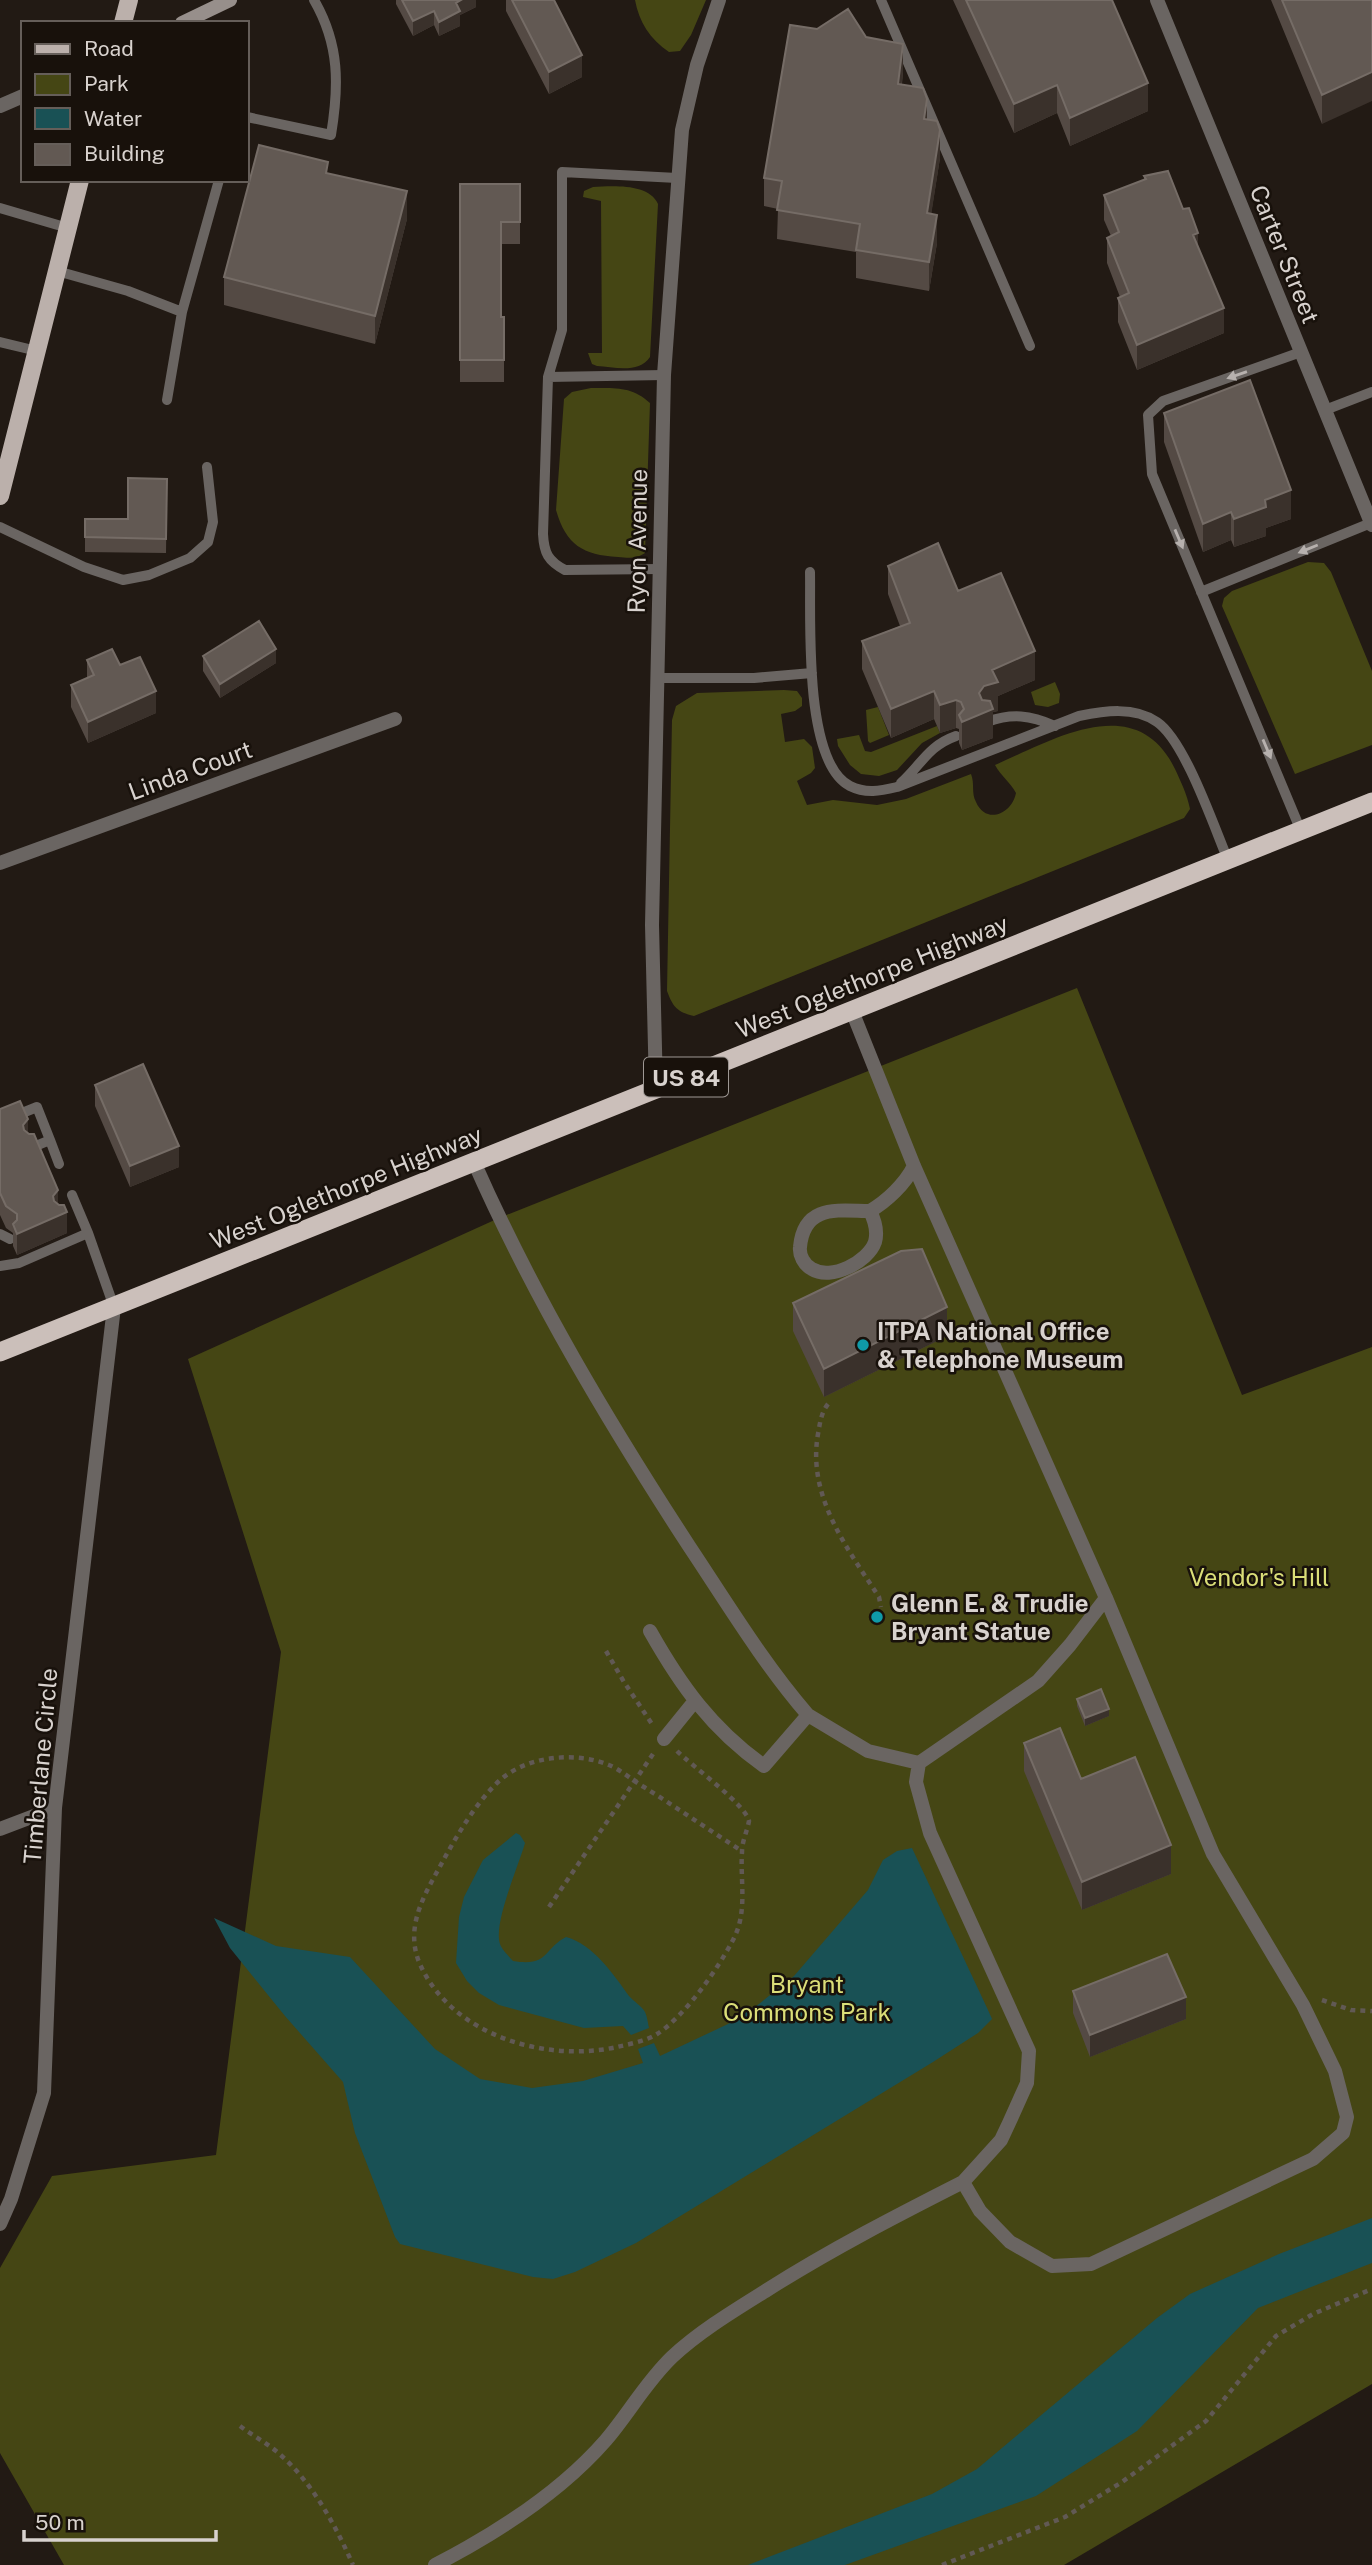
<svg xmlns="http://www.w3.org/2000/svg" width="1372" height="2565" font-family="'Public Sans',sans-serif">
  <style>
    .green { fill: #454614 }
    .water { fill: #195155 }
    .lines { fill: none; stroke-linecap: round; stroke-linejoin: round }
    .path { stroke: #615954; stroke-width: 4.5; stroke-dasharray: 5 5; stroke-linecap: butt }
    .service { stroke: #6a6562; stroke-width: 10 }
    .minor { stroke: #6a6562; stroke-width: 14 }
    .tertiary { stroke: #6a6562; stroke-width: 14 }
    .secondary { stroke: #978f8b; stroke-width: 14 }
    .primary { stroke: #bbb0ab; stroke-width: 18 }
    .trunk { stroke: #cbbfba; stroke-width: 19 }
    .wall { fill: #544a44 }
    .shaded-wall { fill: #3a312b }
    .building { fill: #625953; stroke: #756c66; stroke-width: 2 }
    .oneway { fill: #b7b1ae }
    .culture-dot { fill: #0f9aa8; stroke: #18110b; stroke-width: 2.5 }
    .labels { text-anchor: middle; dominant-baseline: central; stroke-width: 5; stroke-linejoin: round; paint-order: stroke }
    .shield { fill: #18110b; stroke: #9e9894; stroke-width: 2 }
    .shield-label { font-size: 23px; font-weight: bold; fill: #d8d2ce }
    .street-label { font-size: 24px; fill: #d8d2ce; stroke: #18110b }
    .poi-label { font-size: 24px; font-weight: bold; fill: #d8d2ce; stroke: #18110b; text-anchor: start }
    .park-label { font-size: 24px; fill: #dbde78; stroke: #18110b }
  </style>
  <rect width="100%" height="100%" fill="#221a14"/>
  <path class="green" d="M635,0H706L691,35L680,51L669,52C650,39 639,22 635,0Z
    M593,187C612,186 649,183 658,204L650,357C639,374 614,367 597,366L592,364L588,353H602L601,201L583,197L584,191Z
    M591,388C614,388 632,386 650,403L645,553C636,559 629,558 618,557C583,555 566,545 556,510L564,399L572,392Z
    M1308,562L1324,563L1331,572L1372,671V745L1295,774L1222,606L1224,598L1232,591Z
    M1055,682L1060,694L1059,703L1048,707L1035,705L1031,692Z
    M784,690L797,691L802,698V706L795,711L781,714L785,742L804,739L812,747L815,768L811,773L797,781L807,805L833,800L877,805L906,799L971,774C975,784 971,793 976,802C986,825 1012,814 1016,793C1010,782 1001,776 995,765C1053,740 1136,689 1175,769C1181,782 1187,794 1190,809L1184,818L694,1016C677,1012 673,1007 667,991L672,720L676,706L697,693Z
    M878,707L889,735L870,743L868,741L866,710Z
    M937,726L940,733L922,743L897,770L879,776L861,774L850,765L838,746L837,739L859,735L865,751L871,752Z
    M1077,988L1242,1395L1372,1347V2384L1064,2565H64L0,2453V2268L52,2176L216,2155L281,1652L188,1359L499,1218Z"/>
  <path class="water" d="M516,1833L520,1835L525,1843C519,1865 493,1923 500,1944C502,1950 509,1956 513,1961C549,1967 543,1949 566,1937C593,1944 614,1975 629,1996C634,2002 641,2005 645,2012C647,2016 648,2023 649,2028L631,2035L623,2026L584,2028L499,2005L479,1993L467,1981L456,1963L459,1917L464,1897L483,1860Z
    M912,1848L988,2010L992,2019L978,2033L933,2062L636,2243L575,2272L553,2279L533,2277L400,2244L395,2237L355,2133L343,2082L285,2016L230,1948L214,1918L276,1946L350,1957L435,2049L480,2079L532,2088L583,2081L643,2063L638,2049L654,2043L660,2056L728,2024L759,2004L794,1976L868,1890L883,1860L897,1851Z
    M1372,2218V2263L1258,2308L1137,2431L1036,2496L845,2565H748L932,2494L977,2469L1157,2318L1190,2294L1279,2254Z"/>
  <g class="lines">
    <path class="path" d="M828,1404C821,1413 820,1423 818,1434C807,1496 847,1548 879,1597L881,1607
      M606,1651L624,1682L652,1724
      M677,1751C692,1766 746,1805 749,1821C747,1832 742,1841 742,1852C740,1882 748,1912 733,1940C718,1969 684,2017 657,2034C646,2041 630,2044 617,2047C545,2063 450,2035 419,1962C404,1924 427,1891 444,1859C459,1832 476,1803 499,1781C526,1756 575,1751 609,1765C621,1770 632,1780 644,1787C677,1808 709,1830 742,1851
      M549,1907L653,1754
      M1322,2000L1351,2010L1372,2011
      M240,2426C252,2435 265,2442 276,2451C311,2480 335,2524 353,2565
      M942,2565L1065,2517L1122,2482L1206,2421L1276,2336L1313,2314L1372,2289"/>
    <path class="service" d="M881,0L1030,346
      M247,117L331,135C339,86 340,45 314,0
      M0,208L68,228
      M57,271L128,291L182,312
      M0,342L37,351
      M548,377L664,375
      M167,400L182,312L219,180
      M1325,410L1372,392
      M0,527L84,567L123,580L149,575L190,558L208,542L213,522L207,467
      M659,569L565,570C548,561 544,553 543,534L548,377L562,330V172L677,178
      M810,572C811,619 803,762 850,786C866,794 880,791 897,787L1079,716C1104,711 1134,706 1157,722C1185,741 1214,827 1228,860
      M1201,592L1371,523
      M657,678H754L812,673
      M987,722C1012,713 1030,715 1055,726
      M901,783C922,764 928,746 956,736
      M1301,831L1152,474L1148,415L1163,401L1301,352
      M0,1122L37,1107L50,1140
      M31,1148L50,1140L59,1164
      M72,1195L88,1233
      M0,1234L10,1239
      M0,1266L19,1263L88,1233L114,1307"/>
    <path class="minor" d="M1157,0L1372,525
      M0,863L395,719
      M474,1162C533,1296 609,1423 689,1546C727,1603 763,1663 808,1715
      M870,1211C875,1221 878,1231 875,1242C868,1262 831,1281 812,1269C804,1265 799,1255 800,1247C804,1203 840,1211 870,1211C887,1201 905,1184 914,1166
      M650,1631C681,1686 712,1729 764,1766L808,1715L868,1751L919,1763L1038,1681L1070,1645L1106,1598
      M664,1739L694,1702
      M919,1763L916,1782L930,1833L1029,2051L1027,2083L1009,2123L1001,2140L963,2182
      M0,1829L55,1808
      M0,2224L11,2199L44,2093L55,1808L114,1307
      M435,2565C497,2533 560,2493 606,2440C629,2413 646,2382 672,2357C700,2331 735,2310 767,2290C830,2250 896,2216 963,2182L980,2211L1010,2242L1052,2266L1091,2264L1313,2159L1343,2133L1347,2117L1335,2071L1303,2005L1213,1854L1106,1598L914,1166L852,1011"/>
    <path class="tertiary" d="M0,106L23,96
      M656,1089L652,925L664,375L682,130L697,65L719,0"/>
    <path class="secondary" d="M182,23L230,0"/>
    <path class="primary" d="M123,23L129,0
      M0,496L80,180"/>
    <path class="trunk" d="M0,1352L1372,802"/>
  </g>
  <path class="wall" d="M396,0H476V7L460,15V26L439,36L434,25L413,36L396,4Z
    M506,0H554L582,77L549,94L506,11Z
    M953,0H1112L1148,111L1070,146L1057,113L1014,133Z
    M1271,0H1372L1322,124Z
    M866,37L903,72L902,84L927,120L940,158L931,214L937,243L929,291L856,278V252L777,239L778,209L764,206V178Z
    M1144,176L1198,246L1224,333L1137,370L1118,322V298L1120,297L1107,263V238L1111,236L1104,220V195L1144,180Z
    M460,184H520V244H501V317H504V382H460Z
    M407,219L375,344L224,305V277Z
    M1164,413L1291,519L1266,528V536L1234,547L1231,540L1203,552L1164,442Z
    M167,479L166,553L85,552V519H128Z
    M888,566L958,591L1035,680L998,696V711L993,712V738L962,750L959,743V729L956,728L940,733L934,719L891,738L862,669V641L900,626L888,594Z
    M203,656L276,663L220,698L203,671Z
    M87,660L120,665L156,713L88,743L71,707V685L87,678Z
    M95,1085L179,1167L130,1187L95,1106Z
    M0,1109L28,1133L58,1204L67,1233L17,1255L13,1246V1233L6,1228L0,1215Z
    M793,1303L947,1336L824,1397L793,1331Z
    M1077,1699L1109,1716L1085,1726L1077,1706Z
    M1024,1743L1081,1779L1171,1874L1082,1910L1024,1771Z
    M1073,1991L1186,2019L1090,2057L1073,2013Z"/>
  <path class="shaded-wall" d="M461,0H476V7L460,15V26L439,36V22L456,3Z
    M434,11V25L413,36V21Z
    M903,44V72L898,112V84Z
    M582,55V77L549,94V72Z
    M1372,72V101L1322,124V95Z
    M1148,83V111L1070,146V118Z
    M1057,85V113L1014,133V104Z
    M927,99V128L924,119Z
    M940,130V158L927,242V213Z
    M407,191V219L375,344V316Z
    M937,215V243L929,291V262Z
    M1198,233V258L1193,235Z
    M1224,308V333L1137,370V345Z
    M1291,490V519L1266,528V536L1234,547V519L1265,500Z
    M1231,512V540L1203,552V524Z
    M276,649V663L220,698V684Z
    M1035,651V680L998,696V711L993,712V738L962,750V722L992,670Z
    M156,691V713L88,743V722Z
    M934,691V719L891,738V709Z
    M956,700V728L940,733V705Z
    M28,1119V1141L23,1146V1125Z
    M179,1146V1167L130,1187V1166Z
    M58,1190V1212L53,1217V1196Z
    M67,1212V1233L17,1255V1234Z
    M947,1307V1336L824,1397V1369Z
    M1109,1709V1716L1085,1726V1718Z
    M1171,1845V1874L1082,1910V1882Z
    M1186,1997V2019L1090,2057V2035Z"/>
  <path class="building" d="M402,0H461L456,3L460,11L439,22L434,11L413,21Z
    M512,0H554L582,55L549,72Z
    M966,0H1112L1148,83L1070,118L1057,85L1014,104Z
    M1282,0H1372V72L1322,95Z
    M848,9L866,37L903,44L898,84L923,88L927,99L924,119L937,121L940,130L927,213L937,215L929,262L856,250L860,224L777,210L782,181L764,178L790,25L817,29Z
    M259,145L328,162L326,173L407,191L375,316L224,277Z
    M1168,171L1183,209L1189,208L1198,233L1193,235L1224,308L1137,345L1118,298L1129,293L1107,238L1119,232L1104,195L1146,179L1144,176Z
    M460,184H520V222H501V317H504V360H460Z
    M1250,380L1291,490L1265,500L1266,507L1234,519L1231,512L1203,524L1164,413Z
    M128,478L167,479L166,539L85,537V519H128Z
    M938,543L958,591L1001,573L1035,651L992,670L998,682L984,686L979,693L982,700L990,701L993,709L962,722L959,715L964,709L961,702L956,700L940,705L934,691L891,709L862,641L910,623L888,566Z
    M259,621L276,649L220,684L203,656Z
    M112,649L120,665L140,657L156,691L88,722L71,685L94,675L87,660Z
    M143,1064L179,1146L130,1166L95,1085Z
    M20,1101L28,1119L23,1125L24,1130L29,1134H34L58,1190L53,1196L54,1201L59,1205H64L67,1212L17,1234L13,1224L17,1220V1214L6,1206L0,1193V1109Z
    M922,1249L947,1307L824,1369L793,1303L901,1251Z
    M1101,1689L1109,1709L1085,1718L1077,1699Z
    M1060,1728L1081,1779L1135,1757L1171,1845L1082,1882L1024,1743Z
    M1167,1954L1186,1997L1090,2035L1073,1991Z"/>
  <defs><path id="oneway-solid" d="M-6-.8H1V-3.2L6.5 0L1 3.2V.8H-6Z" transform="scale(1.75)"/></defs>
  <g class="oneway">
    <use href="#oneway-solid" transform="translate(1237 375) rotate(161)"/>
    <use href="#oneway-solid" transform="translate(1179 539) rotate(67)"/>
    <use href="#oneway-solid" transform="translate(1308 549) rotate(158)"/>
    <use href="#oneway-solid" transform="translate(1267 749) rotate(67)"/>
  </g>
  <g class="culture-dot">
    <circle cx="863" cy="1345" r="7"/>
    <circle cx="877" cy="1617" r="7"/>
  </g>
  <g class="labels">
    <rect class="shield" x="644" y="1057.5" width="84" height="39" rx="5"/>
    <g class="shield-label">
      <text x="686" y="1077">US 84</text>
    </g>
    <g class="street-label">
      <text transform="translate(1285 254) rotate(68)">Carter Street</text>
      <text transform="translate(637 541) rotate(-89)">Ryon Avenue</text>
      <text transform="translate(190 770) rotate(-20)">Linda Court</text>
      <text transform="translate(872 976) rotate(-22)">West Oglethorpe Highway</text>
      <text transform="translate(346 1187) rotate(-22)">West Oglethorpe Highway</text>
      <text transform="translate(40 1766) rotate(-85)">Timberlane Circle</text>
    </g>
    <g class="poi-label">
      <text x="877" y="1331">ITPA National Office<tspan x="877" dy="28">&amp; Telephone Museum</tspan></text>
      <text x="891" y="1603">Glenn E. &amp; Trudie<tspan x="891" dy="28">Bryant Statue</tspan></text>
    </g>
    <g class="park-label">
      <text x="1259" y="1577">Vendor's Hill</text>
      <text x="807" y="1984">Bryant<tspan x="807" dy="28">Commons Park</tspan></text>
    </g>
  </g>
  <rect x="21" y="21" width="228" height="161" fill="#18110b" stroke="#655e59" stroke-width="2"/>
  <rect x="35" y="44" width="35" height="10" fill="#bbb0ab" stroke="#655e59" stroke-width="2"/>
  <text x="84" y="56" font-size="21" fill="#d8d2ce">Road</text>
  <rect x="35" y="74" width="35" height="21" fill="#454614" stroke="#655e59" stroke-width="2"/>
  <text x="84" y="91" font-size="21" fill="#d8d2ce">Park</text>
  <rect x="35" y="108" width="35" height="21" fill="#195155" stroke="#655e59" stroke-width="2"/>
  <text x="84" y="126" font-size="21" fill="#d8d2ce">Water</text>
  <rect x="35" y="144" width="35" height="21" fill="#625953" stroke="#655e59" stroke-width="2"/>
  <text x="84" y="161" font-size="21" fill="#d8d2ce">Building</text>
  <path d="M24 2530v10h192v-10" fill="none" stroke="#d8d2ce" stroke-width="3.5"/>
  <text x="35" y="2530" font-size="21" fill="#d8d2ce" stroke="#18110b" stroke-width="5" paint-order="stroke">50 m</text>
</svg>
